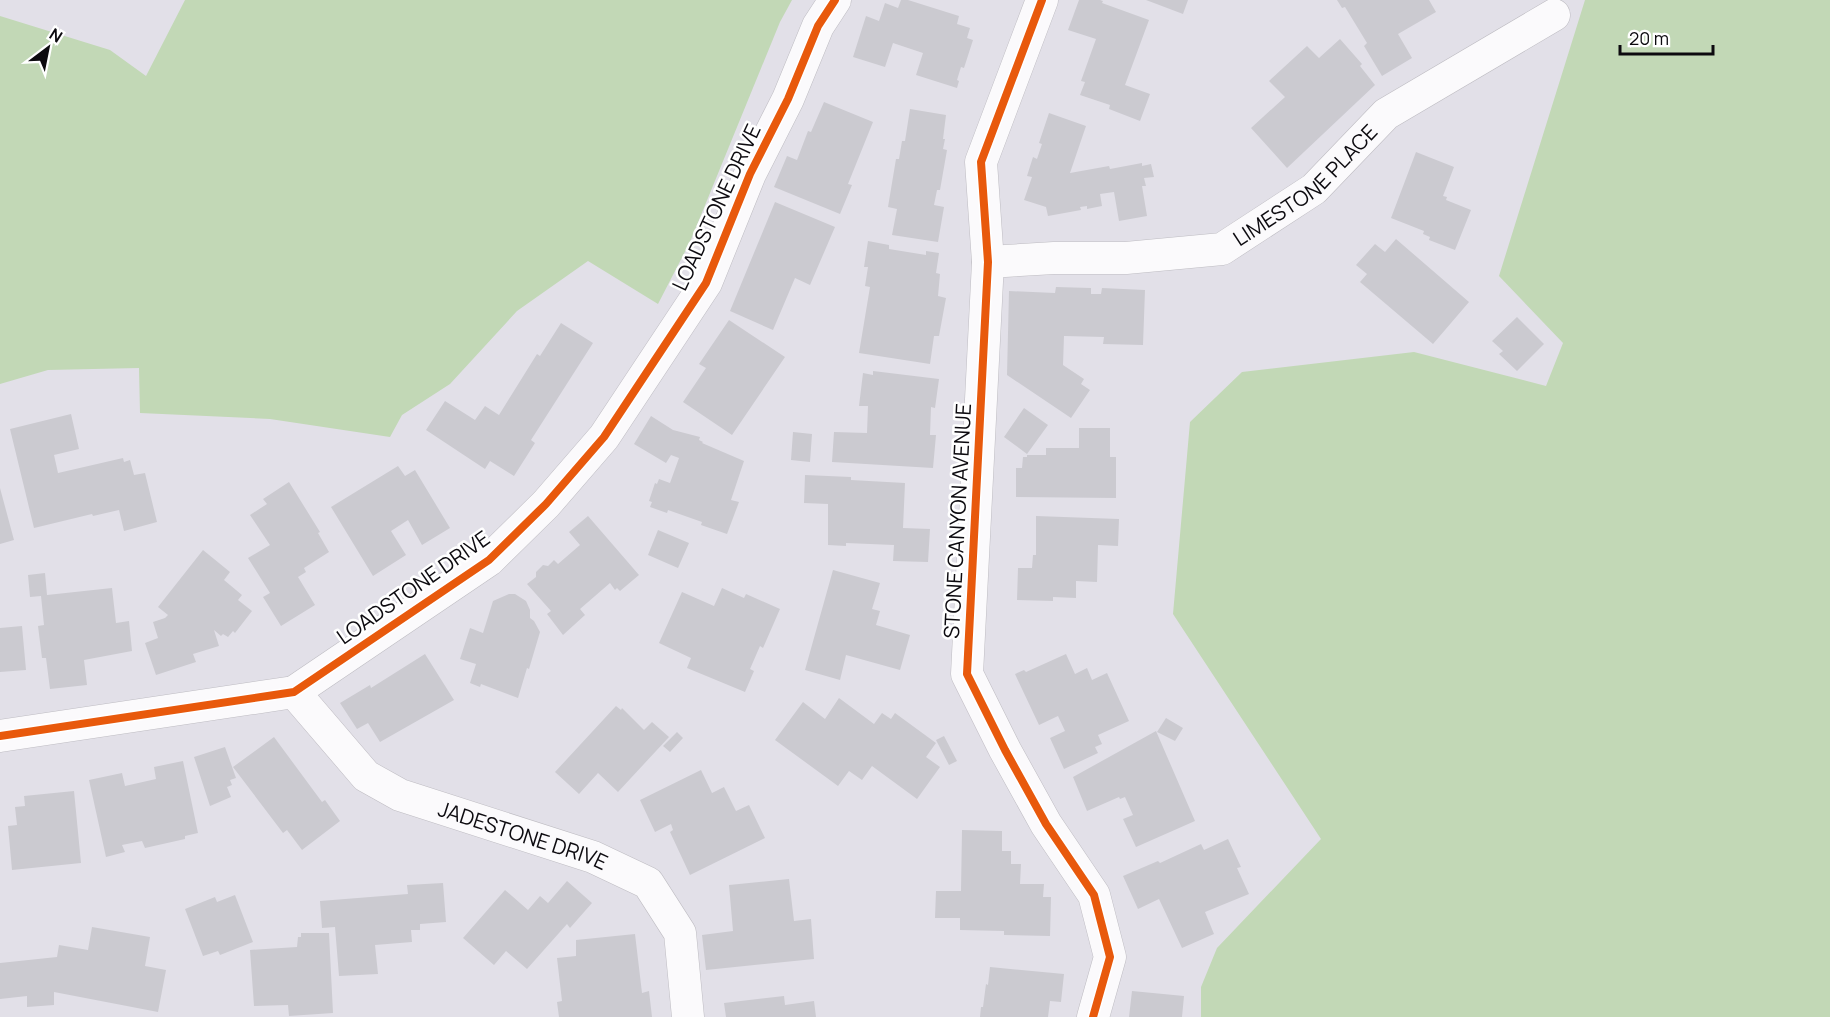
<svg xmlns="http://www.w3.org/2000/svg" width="1830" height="1017" font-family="Manrope,sans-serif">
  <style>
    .green { fill: #c2d8b6 }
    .building { fill: #cbcad0 }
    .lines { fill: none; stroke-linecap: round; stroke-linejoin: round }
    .street-casing { stroke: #bebcc2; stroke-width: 33 }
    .street { stroke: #fbfafc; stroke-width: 32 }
    .cycleway-casing { stroke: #fff; stroke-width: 11 }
    .cycleway { stroke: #e8590c; stroke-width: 8 }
    .labels { text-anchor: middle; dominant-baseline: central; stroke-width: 5; stroke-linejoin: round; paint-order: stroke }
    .street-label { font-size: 21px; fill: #0c0a0f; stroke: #fff }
  </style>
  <rect width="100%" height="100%" fill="#e2e0e8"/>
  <path class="green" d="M185,0H792L780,22L690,242L658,304L588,261L517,311L450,384L402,415L390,437L270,419L140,413L139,368L48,370L0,384V16L110,50L146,76Z
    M1585,0H1830V1017H1201V987L1217,948L1321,839L1173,614L1190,422L1242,372L1414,352L1546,386L1563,343L1499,276Z"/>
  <path class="building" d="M901,0H908L959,16L957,24L970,28L967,38L973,40L964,68L961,67L957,80L959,81L957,88L916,75L923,53L893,43L885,67L853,57L866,16L879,21L885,3L898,8Z
    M1079,0H1100L1103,1L1102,3L1149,20L1125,85L1150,94L1140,121L1109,109L1110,105L1080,95L1085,82L1081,81L1096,39L1068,30Z
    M1146,0H1188L1183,14Z
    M1337,0H1429L1436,12L1398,34L1412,58L1382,76L1364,46L1367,43L1345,7L1342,8Z
    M1340,39L1362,64L1360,66L1375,85L1287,168L1251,128L1285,97L1269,81L1307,46L1319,58Z
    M824,102L873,122L848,184L852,185L840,214L774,187L787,156L797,160L808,131L811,132Z
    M910,109L946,115L943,139H945L943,149L947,150L940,190H937L934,205L944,207L938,242L892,235L897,209L888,207L896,159H899L902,141H905Z
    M1049,113L1086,126L1070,173L1109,166L1110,169L1142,163V166L1151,164L1154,177L1144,178L1146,186H1142L1147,216L1119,221L1114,192L1100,194L1102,206L1087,209V206L1080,207L1081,210L1048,216L1046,207L1024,200L1032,177L1027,176L1033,157L1037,159L1042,144L1039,143Z
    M1416,152L1454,167L1443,196L1447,197L1446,200L1471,210L1455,250L1429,240L1430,237L1423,234L1424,231L1391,218Z
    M775,202L835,227L810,285L795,278L773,330L730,311Z
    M1396,239L1469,302L1433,344L1360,282L1367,274L1356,265L1375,244L1385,252Z
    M868,241L889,245V249L926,255V251L939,253L936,273L940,274L938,296L946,298L939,336H934L930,364L859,353L870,287L865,286L868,267H864Z
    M1056,287L1091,288V294H1101L1102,288L1145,290L1143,345L1103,344L1104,337L1064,336L1063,365L1084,379L1081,384L1090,390L1071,418L1007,375L1009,291L1055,293Z
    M1517,317L1544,344L1517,371L1499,354L1503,351L1492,341Z
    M729,320L785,357L732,435L683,402L706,368L699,364Z
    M561,323L593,343L531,440L535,443L514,476L490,461L485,469L426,430L445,401L475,420L485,406L499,415L537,354L540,356Z
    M873,371L939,379L935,408L931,407L930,435H936L933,468L832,462L834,432L867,433L868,406H859L863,373L873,375Z
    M1024,408L1048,425L1027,454L1004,437Z
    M71,414L79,449L54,455L58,473L123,458L124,462L130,460L134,475L145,473L157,522L124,531L119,510L93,516L92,514L34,528L10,429Z
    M651,416L673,430L700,437L699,440L703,442L702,443L744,461L731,500L739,502L727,534L701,525L702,522L668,510L667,513L650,507L652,502L649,501L655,483L657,484L659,479L670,483L679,458L671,455L666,463L634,444Z
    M1079,428H1110V457H1116V498L1016,497V468H1022L1023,457H1027V455H1046V448H1079Z
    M793,432L812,434L810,462L791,460Z
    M398,466L405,476L415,470L450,528L422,545L408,520L391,531L406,555L373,576L331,507Z
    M805,475L851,477V480L905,483L903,528L930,529L928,562L893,561L894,545L846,543V546L828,545V504L804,503Z
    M289,482L320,532L318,533L329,552L304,568L306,572L298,577L315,605L281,626L263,597L270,593L248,558L270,545L250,515L267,504L263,499Z
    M0,488L14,540L0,544Z
    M588,516L639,575L620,591L617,588L615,590L610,583L580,609L585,615L563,635L547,614L551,611L527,584L536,577V572L543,565L548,566L554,560L558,564L580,545L569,532Z
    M1036,516L1119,519L1118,546L1098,545L1097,582L1076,581V598L1053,597V601L1017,600L1018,568H1032L1033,555H1036Z
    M658,530L689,543L678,568L648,555Z
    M203,550L230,572L224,580L242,595L238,600L252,611L235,633L233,631L228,637L223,634L221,636L214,630L219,646L193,654L196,662L156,675L145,643L158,638L153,622L165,618L168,615L158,607Z
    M833,570L880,583L872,609L880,611L876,625L910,635L900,670L846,655L840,680L805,670Z
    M45,573L47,595L112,588L116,623L129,621L132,651L84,660L87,685L50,689L46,658H42L38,626L44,625L41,596L30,597L28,575Z
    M722,588L744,598L746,594L780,609L763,648L760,646L750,669L754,671L745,692L687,668L691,658L659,643L682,592L714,606Z
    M509,594H515L526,601L530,610V618L534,621L540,632L529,669L527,668L518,698L481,684L480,687L470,683L476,664L460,659L470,628L483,633L493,601Z
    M22,626L26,670L0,672V628Z
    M425,654L454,700L380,742L368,723L357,729L340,703L370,685L371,688Z
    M1066,654L1075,674L1087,668L1092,680L1107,673L1129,721L1098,735L1102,744L1095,747L1098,753L1064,769L1050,738L1065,731L1058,716L1039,725L1015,674L1024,670L1026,672Z
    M839,698L874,724L882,713L891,719L895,713L936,743L926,757L940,767L917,799L872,766L862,780L849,771L838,786L775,740L803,702L825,719Z
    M616,706L621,710L622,708L644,730L652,722L669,737L618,792L598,773L579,794L555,772Z
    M1166,718L1183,728L1175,741L1157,732Z
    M1156,731L1195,821L1136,847L1123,819L1133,815L1125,797L1120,799L1119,797L1087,811L1073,777Z
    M677,732L683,738L670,752L663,746Z
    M944,736L957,761L949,765L936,740Z
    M274,737L322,802L325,800L340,821L302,850L287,830L283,833L233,767Z
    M225,747L236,778L230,780L232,785L227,787L231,797L210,806L194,757Z
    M183,761L198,833L185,836V839L145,848L142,841L122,845L125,852L106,857L89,780L122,773L125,786L156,779L154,767Z
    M701,770L712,793L724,787L736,811L749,805L765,838L690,875L670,832L673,830L671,824L655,832L640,800Z
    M74,791L81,863L12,870L8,826L17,825L15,807L25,806L24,796Z
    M962,830L1002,831V851H1011V864H1021L1020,884H1044L1043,897H1051L1050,936L1004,935V931L960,930V918H935L936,891H961Z
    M1228,839L1241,867L1237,868L1249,894L1205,912L1214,934L1182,948L1159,899L1138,909L1123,876L1158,861L1160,863L1201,844L1204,850Z
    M789,879L794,921L811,919L814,959L706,970L702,935L733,931L729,885Z
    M567,881L592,903L570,928L567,924L527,969L506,951L494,965L463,938L505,890L528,910L540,896L548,903Z
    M443,883L446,922L420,924V930H411L412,942L375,945L378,974L339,976L335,927L322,928L320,901L408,894L407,885Z
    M235,895L253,942L220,955L218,951L203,956L185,909L215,897L217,902Z
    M92,927L150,937L145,966L166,970L158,1012L54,992V1005L27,1007V996L0,999V963L57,957L59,945L88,950Z
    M301,933H329L333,1013L289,1016L288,1005L254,1006L250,950L297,947L298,937H301Z
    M635,934L642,993L649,991L652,1017H559L557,1002L562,1001L557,958L576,956V940Z
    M990,967L1064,974L1061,1002L1050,1001L1048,1017H980L981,1007H983L986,984L988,985Z
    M1132,991L1184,996L1182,1017H1129Z
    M784,996L785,1005L814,1001L816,1017H726L724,1003Z"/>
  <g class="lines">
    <g class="street-casing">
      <g id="street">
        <path d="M1042,0L981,162L988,262L967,674L1005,750L1046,824L1094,895L1110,957L1093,1017"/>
        <path id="s1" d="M988,262L1054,258H1126L1222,249L1314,189L1386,114L1554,15"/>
        <path id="s2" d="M294,692L366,776L400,795L593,857L648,883L680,933L688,1017"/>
        <path d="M0,736L294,692L489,560L546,504L604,437L706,283L750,174L788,99L818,26L835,0"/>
      </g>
    </g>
    <use href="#street" class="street"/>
    <g class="cycleway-casing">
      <path id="cycleway" d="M1042,0L981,162L988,262L967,674L1005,750L1046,824L1094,895L1110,957L1093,1017
        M0,736L294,692L489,560L546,504L604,437L706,283L750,174L788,99L818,26L835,0"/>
    </g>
    <use href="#cycleway" class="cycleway"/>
  </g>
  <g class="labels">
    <g class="street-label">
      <text stroke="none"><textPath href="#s1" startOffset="340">LIMESTONE PLACE</textPath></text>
      <text transform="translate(716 207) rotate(-65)">LOADSTONE DRIVE</text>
      <text transform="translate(957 521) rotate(-87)">STONE CANYON AVENUE</text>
      <text transform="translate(413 587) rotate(-35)">LOADSTONE DRIVE</text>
      <text stroke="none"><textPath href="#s2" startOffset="279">JADESTONE DRIVE</textPath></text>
    </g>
  </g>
  <g transform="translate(48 48) rotate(32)" stroke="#ffffff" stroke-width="4.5" paint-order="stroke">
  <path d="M0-4.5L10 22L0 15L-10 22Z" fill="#0c0a0f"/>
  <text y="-9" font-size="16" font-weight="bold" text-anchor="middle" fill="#0c0a0f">N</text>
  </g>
  <path d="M1620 45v9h93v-9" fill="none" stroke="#0c0a0f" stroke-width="3"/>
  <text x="1629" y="45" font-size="18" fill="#0c0a0f" stroke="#ffffff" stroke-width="4.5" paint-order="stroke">20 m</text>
</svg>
